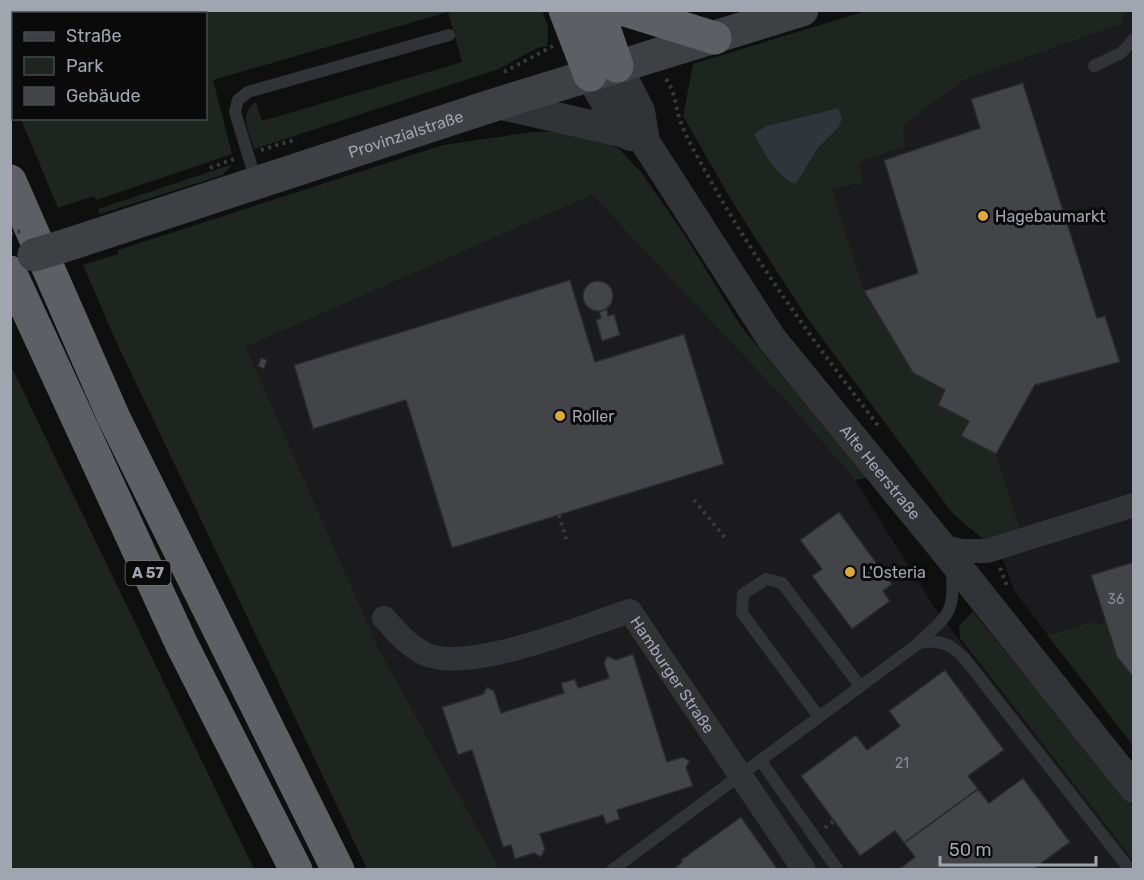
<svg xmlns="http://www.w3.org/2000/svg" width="1144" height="880" font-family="Rubik,sans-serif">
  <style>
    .built { fill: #1b1b1d }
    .green { fill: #1e241f; fill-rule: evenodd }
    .water { fill: #2e353b }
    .building { fill: #434448; stroke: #29292c; stroke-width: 1.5 }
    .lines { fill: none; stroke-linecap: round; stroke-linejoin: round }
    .path { stroke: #383a3d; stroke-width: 4; stroke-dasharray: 3 4.5; stroke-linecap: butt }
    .service { stroke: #323337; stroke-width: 12 }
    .minor { stroke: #323337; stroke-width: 24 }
    .tertiary { stroke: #323337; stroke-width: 30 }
    .secondary { stroke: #3f4044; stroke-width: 33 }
    .motorway { stroke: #5d5f65; stroke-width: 33 }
    .path-bridge { stroke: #383a3d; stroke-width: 4; stroke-dasharray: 3 4.5; stroke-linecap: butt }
    .secondary-bridge { stroke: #3f4044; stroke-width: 33 }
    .poi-dot { fill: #dda93a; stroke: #0a0a0b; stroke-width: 2 }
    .labels { text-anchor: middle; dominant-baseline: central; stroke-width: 6; stroke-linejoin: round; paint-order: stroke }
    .number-label { font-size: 14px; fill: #8a8d96 }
    .shield { fill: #0a0a0b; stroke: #74767e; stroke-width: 1.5 }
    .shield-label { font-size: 15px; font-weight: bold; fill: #a1a5b0 }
    .street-label { font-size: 16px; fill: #a1a5b0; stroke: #0a0a0b }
    .poi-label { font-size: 16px; fill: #a1a5b0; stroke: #0a0a0b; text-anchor: start }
  </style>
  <rect width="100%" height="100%" fill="#0f0f10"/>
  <path class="built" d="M986,11H1133V746L1015,592L1004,563L968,501L773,196Z
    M592,195L788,403L855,480L936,610L1133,860V869H500L379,649L246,347Z"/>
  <path class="green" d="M10,11H542L548,27L547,46L537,48L499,69L254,149C249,133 238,113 256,102L262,121L462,62L448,12L213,80L232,154L96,200L94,196L58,208L21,119L206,118V14H14L13,102L10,94Z
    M866,11H1126L1121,24L965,79L903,125L905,146L864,160L860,165L863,182L832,190L864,291L913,373L945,390L938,405L969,421L961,436L996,454L1020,530L1133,493V499L989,544L953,514L807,318L733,203L683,116L693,64ZM838,108V128L818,148L796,184L754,134L766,126Z
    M582,131L618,148L641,172L684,234L740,325L867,478L855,480L788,403L592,195L246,347L379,649L500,869H367L115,339L83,265L118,254V250L443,145L533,132Z
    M233,164L223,175L100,214L98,209Z
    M11,366L254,869H11Z
    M973,612L1134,808L1133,860L960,638L959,626Z
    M1094,621L1095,625L1106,622L1117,657L1133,678V745L1048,636Z"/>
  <path class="water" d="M838,108L842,119L838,128L818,148L796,184C777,178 763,151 754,134L766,126Z"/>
  <path class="building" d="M1023,83L1097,318L1105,316L1120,362L1035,385L996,454L961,436L969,421L938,405L945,390L913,373L864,291L918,273L884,160L980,128L971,99Z
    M570,280L595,362L684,334L724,464L452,548L406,400L313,429L294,365Z
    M583 296a15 15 0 1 1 30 0a15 15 0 1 1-30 0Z
    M607,309L608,316L614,314L620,335L602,341L596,320L601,318L599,312Z
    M261,358L267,360L264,369L258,366Z
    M839,512L892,584L883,591L890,601L852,629L812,576L822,569L800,540Z
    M1134,562V678L1117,657L1091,575Z
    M633,654L667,762L683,757L690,761L686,767L693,786L617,810L620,819L606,824L603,815L540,834L545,849L541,857L534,853L515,859L511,845L503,847L472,750L458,755L442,707L483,694L487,687L494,691L501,713L564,693L561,683L575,679L578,688L609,678L604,663L607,656L616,660Z
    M945,670L1004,750L968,776L978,789L904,843L895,831L860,856L801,776L856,735L867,750L900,726L889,711Z
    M1023,778L1070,842L1036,867L1038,870H898L915,857L904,843L978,789L989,803Z
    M741,817L778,870H672L682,862L681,860Z"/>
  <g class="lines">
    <path class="path" d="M504,72L553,46
      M666,79C675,92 675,103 679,117C684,134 695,152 703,167C753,259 816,345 880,428
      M261,150L297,139
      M210,168L234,159
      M694,500L727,540
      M559,515L566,539
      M1000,568L1007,586
      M825,828L834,821"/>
    <path class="service" d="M1094,66L1121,53L1134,39
      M256,181L235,112L238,100L248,92L449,35
      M919,642C951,613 954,613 952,568
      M819,717L742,613L743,594L766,579L782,583L860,686
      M760,760L838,870
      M612,870L919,643C940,639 951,644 965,659L1130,870"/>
    <g class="minor">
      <path d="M942,547L963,551H987L1134,505"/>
      <path id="s1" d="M384,618C396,631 408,646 425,654C469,674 583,626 630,611L804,870"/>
    </g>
    <g class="tertiary">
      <path id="s2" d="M617,66L640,111L645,142L771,338L942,547L1134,788"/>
      <path d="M590,75L622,132L631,136"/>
      <path d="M497,104L622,132"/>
    </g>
    <path class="secondary" id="s3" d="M73,243L497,104L802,10"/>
    <path class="motorway" d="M565,10L590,75
      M598,10L617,66
      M625,10L715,38
      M10,181L114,418L338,870
      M10,272L182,645L296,870"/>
    <path class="path-bridge" d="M10,234L21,231"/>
    <path class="secondary-bridge" d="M34,255L73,243"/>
  </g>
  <g class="poi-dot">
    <circle cx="983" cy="216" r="6"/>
    <circle cx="560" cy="416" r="6"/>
    <circle cx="850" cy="572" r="6"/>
  </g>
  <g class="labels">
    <g class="number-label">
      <text x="1116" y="599">36</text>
      <text x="902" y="763">21</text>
    </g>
    <rect class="shield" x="125.5" y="561" width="45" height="24" rx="4.5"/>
    <g class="shield-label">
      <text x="148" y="573">A 57</text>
    </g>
    <g class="street-label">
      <text stroke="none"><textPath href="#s3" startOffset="350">Provinzialstraße</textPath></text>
      <text stroke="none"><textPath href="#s2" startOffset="488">Alte Heerstraße</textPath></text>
      <text stroke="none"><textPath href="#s1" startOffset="344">Hamburger Straße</textPath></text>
    </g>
    <g class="poi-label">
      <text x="995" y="216">Hagebaumarkt</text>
      <text x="572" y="416">Roller</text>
      <text x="862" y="572">L'Osteria</text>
    </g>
  </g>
  <rect width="1144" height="880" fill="none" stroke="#a1a5b0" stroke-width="24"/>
  <rect x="12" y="12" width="195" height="108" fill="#0a0a0b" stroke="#46484d" stroke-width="1.5"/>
  <rect x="24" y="32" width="30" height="9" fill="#3f4044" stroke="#46484d" stroke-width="1.5"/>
  <text x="66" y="42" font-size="18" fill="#a1a5b0">Straße</text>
  <rect x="24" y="57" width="30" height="18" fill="#1e241f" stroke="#46484d" stroke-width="1.5"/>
  <text x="66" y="72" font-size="18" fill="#a1a5b0">Park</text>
  <rect x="24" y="87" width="30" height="18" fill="#434448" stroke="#46484d" stroke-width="1.5"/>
  <text x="66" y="102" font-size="18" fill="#a1a5b0">Gebäude</text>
  <path d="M940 856v9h156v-9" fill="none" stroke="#a1a5b0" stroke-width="3"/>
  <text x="949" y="856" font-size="18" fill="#a1a5b0" stroke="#0a0a0b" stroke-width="4.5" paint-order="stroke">50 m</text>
</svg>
